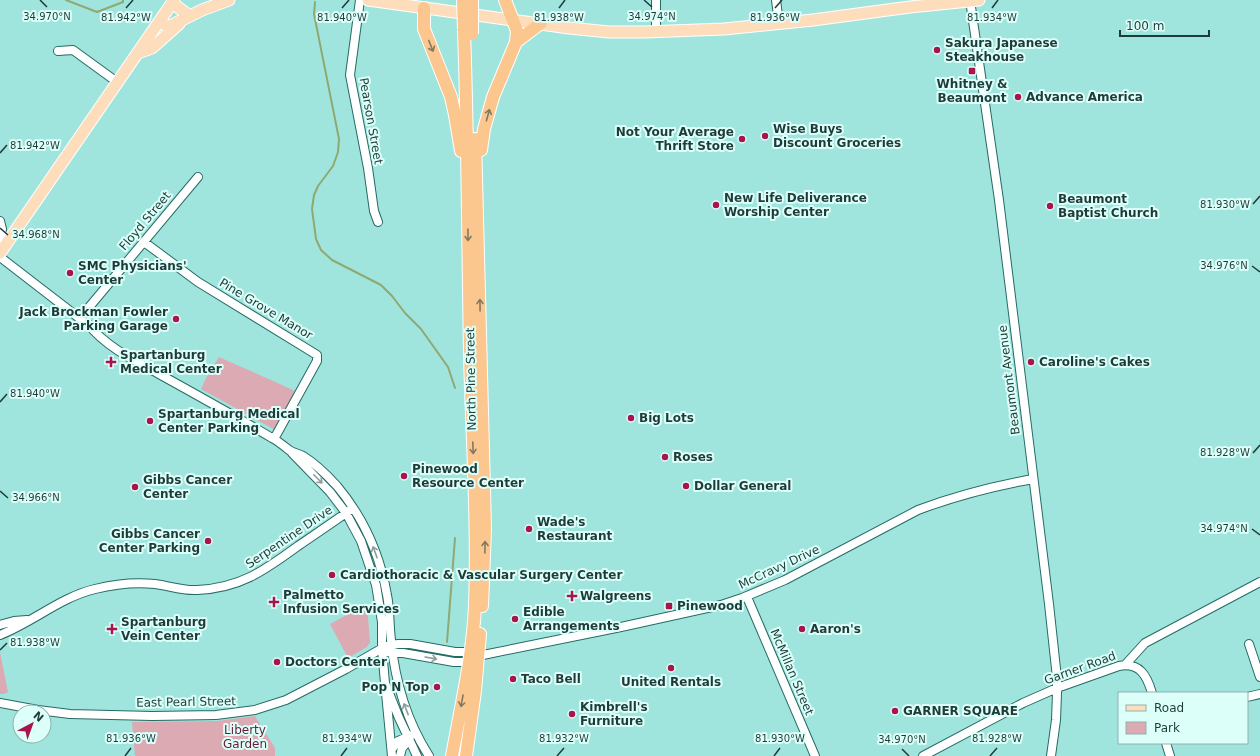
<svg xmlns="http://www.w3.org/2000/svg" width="1260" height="756" font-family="'DejaVu Sans',sans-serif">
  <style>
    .green { fill: #dcaab3 }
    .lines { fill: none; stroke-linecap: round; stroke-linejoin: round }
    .stream { stroke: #90a871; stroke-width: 2 }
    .minor-casing { stroke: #256b65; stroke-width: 10 }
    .major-casing { stroke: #fff; stroke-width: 13 }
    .highway-casing { stroke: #fff; stroke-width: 14 }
    .minor { stroke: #fff; stroke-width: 8 }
    .major { stroke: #fdddbc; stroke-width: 11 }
    .highway { stroke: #fcc68f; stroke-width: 12 }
    .highway-bridge-casing { stroke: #fff; stroke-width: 14; stroke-linecap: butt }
    .highway-bridge { stroke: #fcc68f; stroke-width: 12 }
    .oneway { stroke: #827a60 }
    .oneway2 { stroke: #8f9d9c }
    .ticks { fill: none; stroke: #1f3b39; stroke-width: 1.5 }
    .poi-dot { fill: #a8144b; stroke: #ddfffa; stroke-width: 1.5 }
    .labels { text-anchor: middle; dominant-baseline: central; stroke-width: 4; stroke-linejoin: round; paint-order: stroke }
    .poi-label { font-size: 12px; font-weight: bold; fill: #1f3b39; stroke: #ddfffa; text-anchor: start }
    .street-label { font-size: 12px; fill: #1f3b39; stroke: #ddfffa }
    .park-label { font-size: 12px; fill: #6a1c33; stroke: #ddfffa }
    .ticks-label { font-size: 10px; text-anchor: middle; fill: #1f3b39; stroke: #ddfffa; stroke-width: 4; stroke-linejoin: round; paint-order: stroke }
  </style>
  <rect width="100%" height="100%" fill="#a0e5dd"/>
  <path class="green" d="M219,357C245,369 271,379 297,392L275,430L201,389L206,378Z
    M367,604L370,642L367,647L348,658L330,624Z
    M0,652L8,692L4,694H0Z
    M255,716L275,748V756H135L132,722L217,721Z"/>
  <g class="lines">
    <path class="stream" d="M66,0L97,12L123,2V0
      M315,2L314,14L339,139L338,152L333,166L318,186L314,195L312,209L316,239L321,250L332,260L381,285L392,296L405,313L421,329L448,367L455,388
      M447,642L455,538"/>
    <g class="minor-casing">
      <path id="minor" d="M360,0L350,75L368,168L374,211L378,222
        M656,0V32
        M776,0L779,23
        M970,0L999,200L1049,604L1057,678V693L1056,720L1051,756
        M58,51L73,50L117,82
        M0,221L2,229L0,244
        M144,242L198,282L317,355V361L274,439
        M0,257L83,321
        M80,318L198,177
        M88,324C105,346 135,361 159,374C197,395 235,416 272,438C278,441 284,446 289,450C294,453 299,454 303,456C316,464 327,475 337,486C363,517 380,555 387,595C390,609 389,625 391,640C395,681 406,720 429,756
        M292,453L330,492L346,513L361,541L376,585L378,597L382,622V649L385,683L399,718L417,756
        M747,597L815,756
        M0,625L14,621L27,620
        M0,635C33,622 61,597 95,589C115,584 135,582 155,584C170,586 183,591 197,590C241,588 265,570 298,546C317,533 335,521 353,508
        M1249,644L1260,677
        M388,652L393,653H403L454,662H468L473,660
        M478,656L621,627L721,605L742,598L785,580L918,510C955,496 994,486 1033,479
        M1125,665L1145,643L1260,582
        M386,693L392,756
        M1247,697L1260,694
        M0,703L38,710L70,714L152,716L216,715L255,710L286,700L346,669L386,646L398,644H410L455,652H470L475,654
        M1166,743L1170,756
        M392,749L398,741L412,735
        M400,756L402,748L409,740
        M923,756L1023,703L1057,688L1119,666C1140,662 1147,676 1152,693"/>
    </g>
    <g class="major-casing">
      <path id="major" d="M368,0L569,28L609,32H645L724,29L813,20L910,7L979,0
        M172,3L190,16
        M160,22L165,25L170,26L202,10L229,0
        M138,53L152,48L179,24
        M0,253L174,0"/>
    </g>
    <g class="highway-casing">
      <path id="highway" d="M424,8V29L451,97L455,115L461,151
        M516,42L541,23
        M475,139L485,529L482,606
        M481,150L484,129L493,97L516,42L517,31L505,0
        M452,756C461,706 473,655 475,605C478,521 472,437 470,353C468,246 468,139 464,32
        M466,756L475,691L480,634"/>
    </g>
    <use href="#minor" class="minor"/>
    <use href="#major" class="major"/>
    <use href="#highway" class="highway"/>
    <g class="highway-bridge-casing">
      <path id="highway-bridge" d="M463,0L464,29
        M472,0V34"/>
    </g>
    <use href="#highway-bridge" class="highway-bridge"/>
  </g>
  <defs><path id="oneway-shaft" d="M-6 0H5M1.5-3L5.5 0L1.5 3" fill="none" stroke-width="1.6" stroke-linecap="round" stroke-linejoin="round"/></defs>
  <g class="oneway">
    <use href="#oneway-shaft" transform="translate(431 46) rotate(68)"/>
    <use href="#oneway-shaft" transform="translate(488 115) rotate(-75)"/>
    <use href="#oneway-shaft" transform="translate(468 235) rotate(89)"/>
    <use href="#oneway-shaft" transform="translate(480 305) rotate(-91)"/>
    <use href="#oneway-shaft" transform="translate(473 448) rotate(88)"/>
    <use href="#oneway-shaft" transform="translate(485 547) rotate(-89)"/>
    <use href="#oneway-shaft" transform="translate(462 701) rotate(100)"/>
  </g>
  <g class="oneway2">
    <use href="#oneway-shaft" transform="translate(318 479) rotate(45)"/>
    <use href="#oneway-shaft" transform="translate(375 552) rotate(-110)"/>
    <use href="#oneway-shaft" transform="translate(431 658) rotate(10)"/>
    <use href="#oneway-shaft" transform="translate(406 709) rotate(-111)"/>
  </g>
  <path class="ticks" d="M40,0L47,7M644,0L652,7M126,8L133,0M342,8L349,0M559,8L565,0M775,8L782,0M992,8L998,0M0,153L7,145M1253,204L1260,196M0,228L8,235M1252,266L1260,272M0,402L7,394M1253,453L1260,445M0,491L8,498M1252,529L1260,535M0,650L7,643M902,749L909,756M125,756L131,748M341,756L347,748M557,756L564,748M774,756L780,748M990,756L997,748"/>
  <g class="poi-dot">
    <circle cx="937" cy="50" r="4"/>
    <rect x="968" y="67" width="8" height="8" rx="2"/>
    <circle cx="1018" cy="97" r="4"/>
    <circle cx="765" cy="136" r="4"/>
    <circle cx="742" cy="139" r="4"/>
    <circle cx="716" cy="205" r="4"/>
    <circle cx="1050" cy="206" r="4"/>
    <circle cx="70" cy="273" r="4"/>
    <circle cx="176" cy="319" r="4"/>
    <path d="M109 356h4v4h4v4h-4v4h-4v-4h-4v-4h4z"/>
    <circle cx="1031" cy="362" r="4"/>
    <circle cx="631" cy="418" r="4"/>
    <circle cx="150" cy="421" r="4"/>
    <circle cx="665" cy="457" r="4"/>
    <circle cx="404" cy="476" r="4"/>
    <circle cx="686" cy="486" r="4"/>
    <circle cx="135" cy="487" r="4"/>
    <circle cx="529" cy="529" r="4"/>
    <circle cx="208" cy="541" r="4"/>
    <circle cx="332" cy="575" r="4"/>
    <path d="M570 590h4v4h4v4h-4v4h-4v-4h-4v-4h4z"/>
    <path d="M272 596h4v4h4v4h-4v4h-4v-4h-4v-4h4z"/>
    <rect x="665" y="602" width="8" height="8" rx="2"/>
    <circle cx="515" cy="619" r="4"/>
    <path d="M110 623h4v4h4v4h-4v4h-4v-4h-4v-4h4z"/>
    <circle cx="802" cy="629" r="4"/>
    <circle cx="277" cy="662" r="4"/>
    <circle cx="671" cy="668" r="4"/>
    <circle cx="513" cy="679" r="4"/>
    <circle cx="437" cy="687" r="4"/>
    <circle cx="895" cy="711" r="4"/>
    <circle cx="572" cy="714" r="4"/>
  </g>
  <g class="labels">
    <g class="poi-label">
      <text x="945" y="43">Sakura Japanese<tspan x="945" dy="14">Steakhouse</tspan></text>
      <text x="972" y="84" text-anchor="middle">Whitney &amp;<tspan x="972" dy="14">Beaumont</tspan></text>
      <text x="1026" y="97">Advance America</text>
      <text x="773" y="129">Wise Buys<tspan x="773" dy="14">Discount Groceries</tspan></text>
      <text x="734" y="132" text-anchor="end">Not Your Average<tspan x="734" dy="14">Thrift Store</tspan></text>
      <text x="724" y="198">New Life Deliverance<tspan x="724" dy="14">Worship Center</tspan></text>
      <text x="1058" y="199">Beaumont<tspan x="1058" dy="14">Baptist Church</tspan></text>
      <text x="78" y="266">SMC Physicians'<tspan x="78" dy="14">Center</tspan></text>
      <text x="168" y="312" text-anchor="end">Jack Brockman Fowler<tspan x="168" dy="14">Parking Garage</tspan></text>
      <text x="120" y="355">Spartanburg<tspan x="120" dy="14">Medical Center</tspan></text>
      <text x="1039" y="362">Caroline's Cakes</text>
      <text x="158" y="414">Spartanburg Medical<tspan x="158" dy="14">Center Parking</tspan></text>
      <text x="639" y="418">Big Lots</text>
      <text x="673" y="457">Roses</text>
      <text x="412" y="469">Pinewood<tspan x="412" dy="14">Resource Center</tspan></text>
      <text x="143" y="480">Gibbs Cancer<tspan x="143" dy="14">Center</tspan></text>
      <text x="694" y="486">Dollar General</text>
      <text x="537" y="522">Wade's<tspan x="537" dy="14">Restaurant</tspan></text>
      <text x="200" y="534" text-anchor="end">Gibbs Cancer<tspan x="200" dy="14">Center Parking</tspan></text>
      <text x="340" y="575">Cardiothoracic &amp; Vascular Surgery Center</text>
      <text x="283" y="595">Palmetto<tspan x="283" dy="14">Infusion Services</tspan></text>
      <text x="580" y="596">Walgreens</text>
      <text x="677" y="606">Pinewood</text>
      <text x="523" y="612">Edible<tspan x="523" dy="14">Arrangements</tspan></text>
      <text x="121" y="622">Spartanburg<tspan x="121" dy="14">Vein Center</tspan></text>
      <text x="810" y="629">Aaron's</text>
      <text x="285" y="662">Doctors Center</text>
      <text x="521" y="679">Taco Bell</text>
      <text x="671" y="682" text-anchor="middle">United Rentals</text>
      <text x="429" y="687" text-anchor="end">Pop N Top</text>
      <text x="580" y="707">Kimbrell's<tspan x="580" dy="14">Furniture</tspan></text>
      <text x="903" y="711">GARNER SQUARE</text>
    </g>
    <g class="street-label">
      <text transform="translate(371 121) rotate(80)">Pearson Street</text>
      <text transform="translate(145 221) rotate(-50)">Floyd Street</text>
      <text transform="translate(266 309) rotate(31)">Pine Grove Manor</text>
      <text transform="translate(471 379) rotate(-91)">North Pine Street</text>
      <text transform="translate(1009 380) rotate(-97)">Beaumont Avenue</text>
      <text transform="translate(289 537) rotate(-34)">Serpentine Drive</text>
      <text transform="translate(779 567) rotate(-25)">McCravy Drive</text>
      <text transform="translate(1080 668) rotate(-20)">Garner Road</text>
      <text transform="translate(792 672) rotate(67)">McMillan Street</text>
      <text transform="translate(186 702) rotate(-1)">East Pearl Street</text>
    </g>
    <g class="park-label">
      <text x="245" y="730">Liberty<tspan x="245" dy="14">Garden</tspan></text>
    </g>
  </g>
  <g class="ticks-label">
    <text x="47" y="20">34.970°N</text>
    <text x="652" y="20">34.974°N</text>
    <text x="126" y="21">81.942°W</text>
    <text x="342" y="21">81.940°W</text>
    <text x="559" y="21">81.938°W</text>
    <text x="775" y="21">81.936°W</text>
    <text x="992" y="21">81.934°W</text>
    <text x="35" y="149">81.942°W</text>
    <text x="1225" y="208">81.930°W</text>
    <text x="36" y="238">34.968°N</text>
    <text x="1224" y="269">34.976°N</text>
    <text x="35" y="397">81.940°W</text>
    <text x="1225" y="456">81.928°W</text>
    <text x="36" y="501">34.966°N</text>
    <text x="1224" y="532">34.974°N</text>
    <text x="35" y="646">81.938°W</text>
    <text x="131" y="742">81.936°W</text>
    <text x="347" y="742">81.934°W</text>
    <text x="564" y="742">81.932°W</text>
    <text x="780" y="742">81.930°W</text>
    <text x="997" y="742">81.928°W</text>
    <text x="902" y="743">34.970°N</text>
  </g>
  <rect x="1118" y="692" width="130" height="52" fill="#ddfffa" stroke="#91b1ad"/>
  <rect x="1126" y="705" width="20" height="6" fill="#fdddbc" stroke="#91b1ad"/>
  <text x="1154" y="712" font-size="12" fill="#1f3b39">Road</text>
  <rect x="1126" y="722" width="20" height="12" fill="#dcaab3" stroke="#91b1ad"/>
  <text x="1154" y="732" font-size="12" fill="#1f3b39">Park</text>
  <g transform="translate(32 724) rotate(41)"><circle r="19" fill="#ddfffa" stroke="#91b1ad"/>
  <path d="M0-3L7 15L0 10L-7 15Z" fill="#a8144b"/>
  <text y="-6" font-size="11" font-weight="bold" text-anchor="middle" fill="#1f3b39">N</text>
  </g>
  <path d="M1120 30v6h89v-6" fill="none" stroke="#1f3b39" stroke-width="2"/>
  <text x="1126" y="30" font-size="12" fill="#1f3b39" stroke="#ddfffa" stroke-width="3" paint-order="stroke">100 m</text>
</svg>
